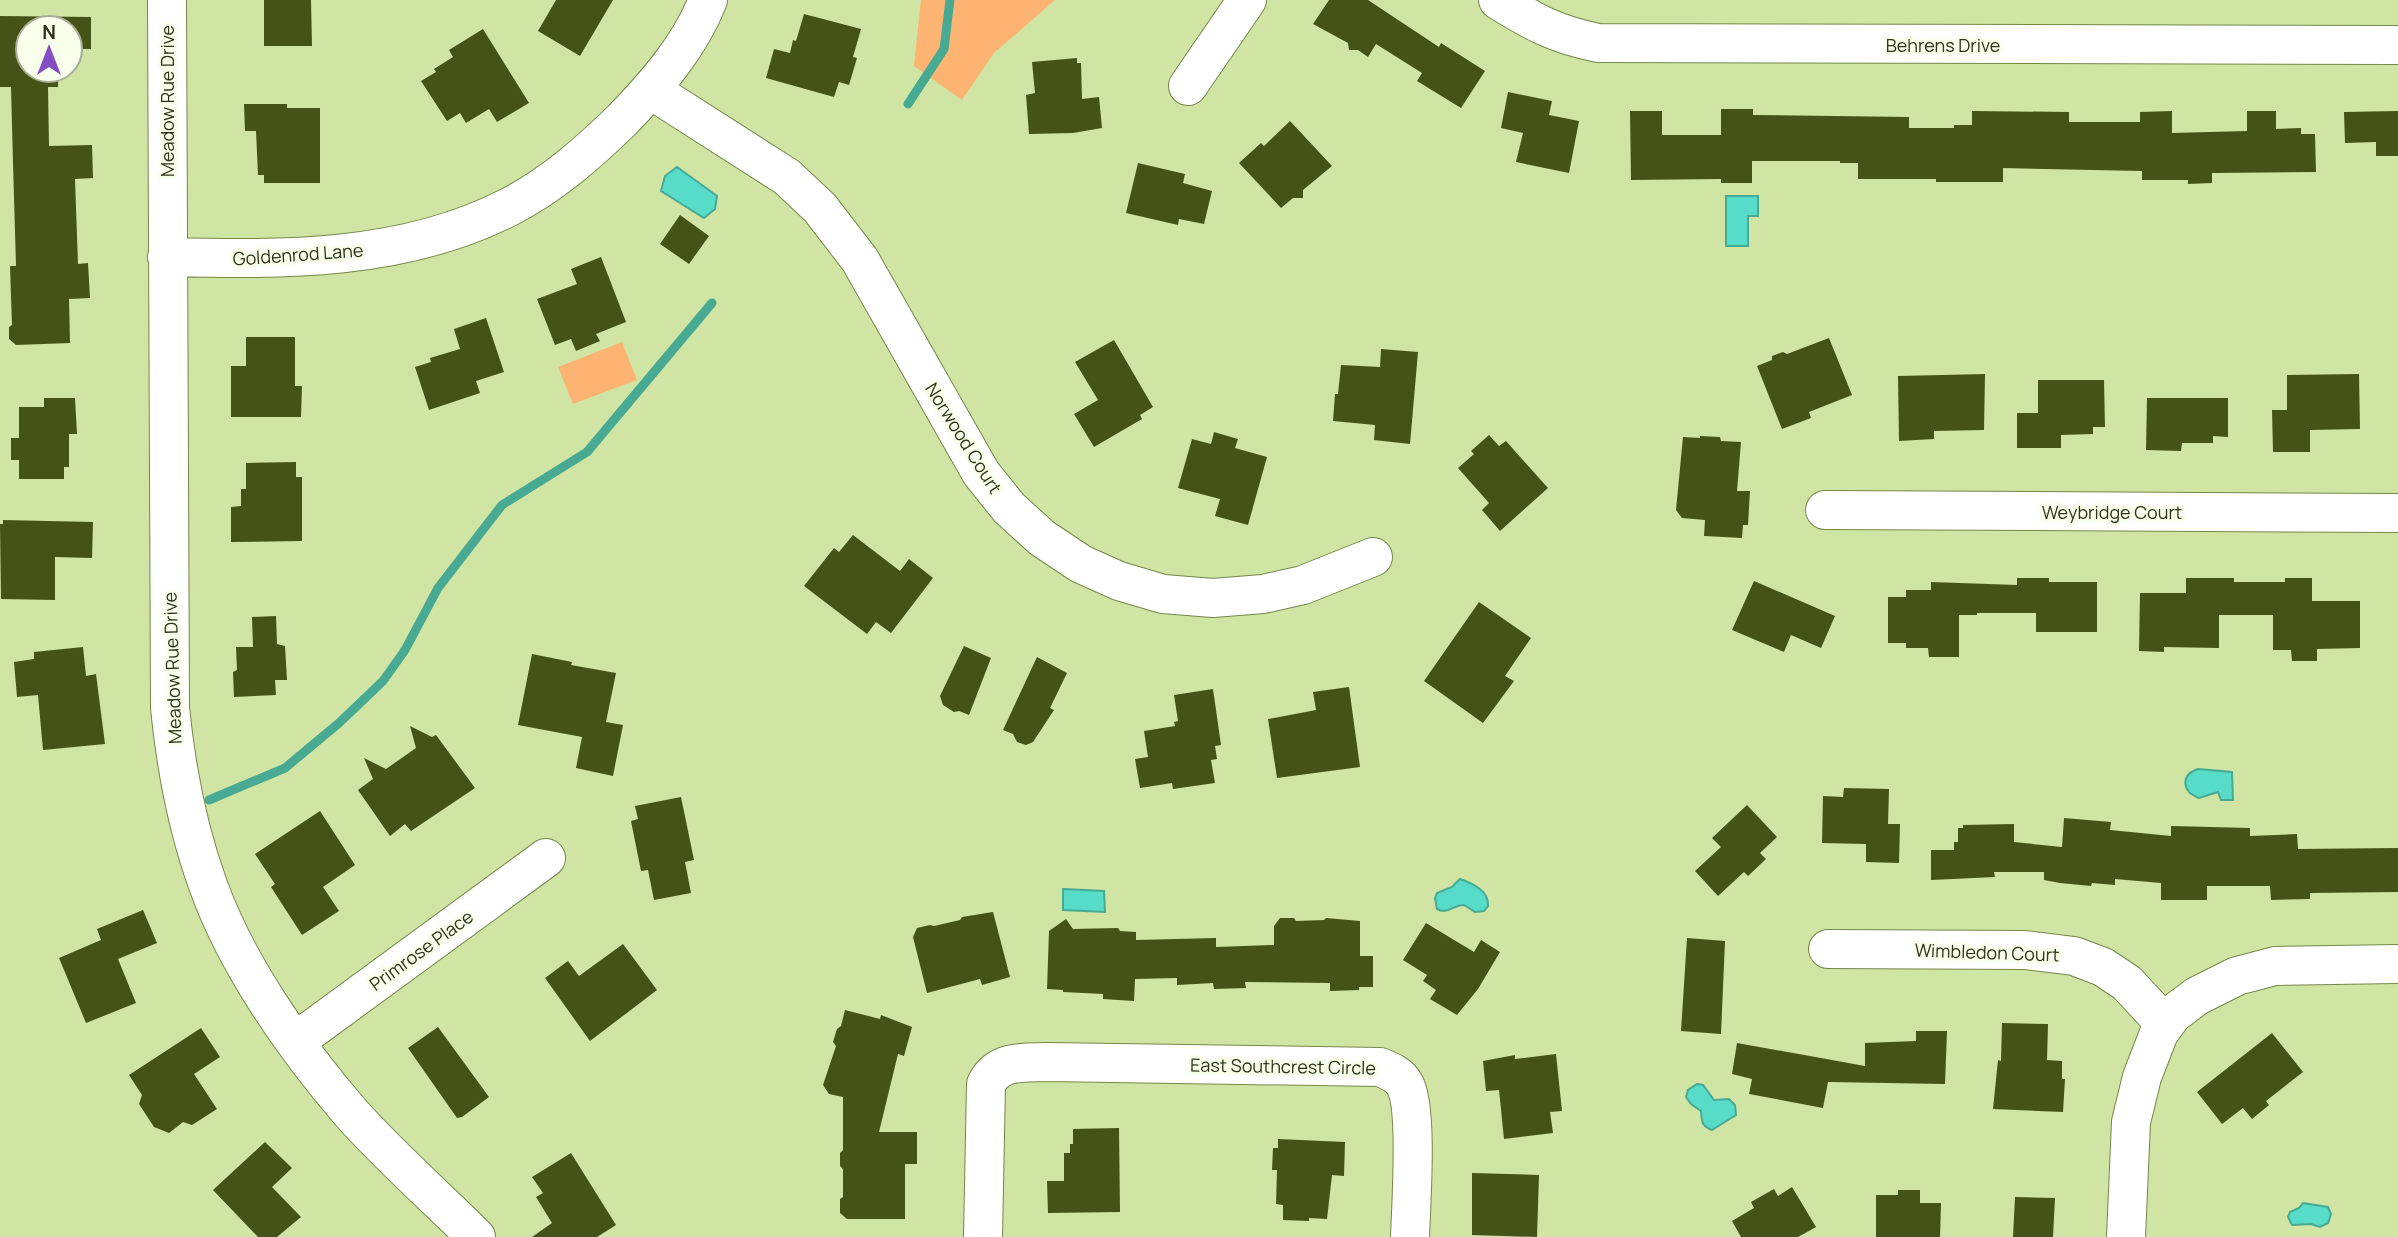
<svg xmlns="http://www.w3.org/2000/svg" width="2398" height="1237" font-family="Manrope,sans-serif">
  <style>
    .green { fill: #fdb472 }
    .water { fill: #56dcc9; stroke: #49aa94; stroke-width: 2 }
    .lines { fill: none; stroke-linecap: round; stroke-linejoin: round }
    .stream { stroke: #49aa94; stroke-width: 9 }
    .building { fill: #445416 }
    .minor-casing { stroke: #75874a; stroke-width: 40 }
    .minor { stroke: #fff; stroke-width: 38 }
    .labels { text-anchor: middle; dominant-baseline: central; stroke-width: 7; stroke-linejoin: round; paint-order: stroke }
    .street-label { font-size: 18px; fill: #2c341a; stroke: #f8ffeb }
  </style>
  <rect width="100%" height="100%" fill="#d0e4a3"/>
  <path class="green" d="M921,0H1055L994,53L962,100L914,66Z
    M622,342L637,380L573,404L558,367Z"/>
  <path class="water" d="M677,167L717,196L715,209L704,218L661,191L665,176Z
    M1726,196H1758V216H1748V246H1726Z
    M2198,769L2232,772L2233,800H2221L2218,792L2199,798C2182,792 2180,775 2198,769Z
    M1460,879C1474,884 1489,891 1488,906L1484,911L1475,912L1464,905C1453,905 1448,915 1437,909L1435,898L1437,893L1452,887Z
    M1063,889L1104,891L1105,912L1063,910Z
    M1697,1084L1703,1085L1714,1100L1729,1099L1735,1105L1736,1115L1712,1130C1701,1126 1702,1121 1701,1111L1691,1104L1686,1097L1688,1090Z
    M2303,1203L2328,1207L2331,1214L2328,1223L2320,1227L2311,1224L2292,1225L2288,1217L2290,1212L2299,1208Z"/>
  <g class="lines">
    <path class="stream" d="M908,104L944,49L950,0
      M209,800L285,768L339,723L383,681L405,650L438,588L502,505L587,452L712,303"/>
  </g>
  <path class="building" d="M264,0H311L312,46H264Z
    M556,0H613L580,56L538,31Z
    M1329,0H1368L1439,47L1441,43L1485,71L1461,108L1417,81L1422,73L1376,44L1368,57L1358,50H1349L1348,43L1313,24Z
    M804,14L861,29L853,57L857,58L849,85L839,82L834,97L766,78L774,49L790,53L793,40L796,41Z
    M0,16L91,17V49H70V28H28V70H64L63,73H58V87H48L49,146L92,145L93,178L75,179L78,264L88,263L90,298L69,299L70,343L16,345L9,339V327L12,325L10,266H16L13,163L11,87H0Z
    M483,29L529,103L497,122L489,109L466,123L460,113L447,121L421,81L436,72L434,69L453,57L449,50Z
    M1077,58V63H1081L1082,99L1099,97L1102,128L1073,133L1029,134L1026,95L1035,93L1032,62Z
    M1508,92L1552,101L1549,115L1579,121L1569,173L1516,162L1523,133L1501,128Z
    M244,104H287V108H320V183H264V175H258L256,131H245Z
    M1721,109H1753V115L1909,117V128H1954V125H1972V111L2069,112V122H2140V112L2172,111V133L2247,131V111H2276V129L2301,128V134H2315L2316,172L2212,173V183L2188,184V180H2142V171L2003,168V182H1936V179H1858V163H1840V161H1752V183H1721V179L1631,180L1630,111H1662V135H1721Z
    M2398,111V156H2376V142L2345,143L2344,112Z
    M1290,121L1332,166L1303,190V198H1293L1281,208L1239,163L1261,143L1264,146Z
    M1138,163L1185,174L1183,183L1212,191L1204,224L1179,219L1178,225L1126,213Z
    M680,215L709,236L689,264L660,244Z
    M601,257L626,322L596,334L600,341L576,351L571,339L555,345L537,299L577,284L571,269Z
    M486,318L504,372L476,381L480,393L429,410L415,367L431,362L430,358L460,349L454,329Z
    M246,337H295V386H302L301,417H231V366H246Z
    M1829,338L1852,395L1809,412L1811,418L1782,429L1757,366L1772,360V356L1783,352L1787,354Z
    M1114,340L1153,407L1140,415L1142,419L1094,447L1074,414L1098,400L1075,362Z
    M1381,349L1418,352L1410,444L1374,440L1375,425L1333,421L1335,394H1338L1341,365L1380,367Z
    M1985,374L1984,430L1934,431V439L1899,441L1898,376Z
    M2359,374L2360,429L2310,430V452H2273L2272,410H2287V375Z
    M2038,380H2104L2105,427H2093V434L2061,435V448H2017V413H2038Z
    M44,398H75L77,434H69V467H64V479H19V460H11V438H19V407H44Z
    M2147,398H2228V437L2213,436V443H2182L2181,451L2146,450Z
    M1214,432L1238,439L1235,448L1267,457L1248,525L1215,516L1220,499L1178,488L1192,439L1211,444Z
    M1489,435L1499,446L1506,441L1548,488L1500,531L1482,510L1489,503L1458,468L1474,454L1471,451Z
    M1700,436L1720,437L1721,441L1741,442L1737,491H1750L1748,525H1743L1742,538L1704,536L1705,520L1682,518L1676,510L1683,437L1700,438Z
    M296,462V477H302V541L231,542V507L241,506V489H246V463Z
    M3,520L93,522L92,558L55,557V600L1,599L0,524H3Z
    M853,535L900,571L909,559L933,578L891,633L876,622L867,634L804,586L834,548L839,552Z
    M2017,578H2049V582H2097V632H2036V613H1977V615H1959V657H1929L1928,648H1906V643H1888V597H1906V590H1931V582L2017,585Z
    M2186,578H2234V582H2285V578H2312V601H2360V648L2317,649V661H2292L2291,650H2273V615H2219V648L2164,647V652L2139,651L2140,593H2186Z
    M1754,581L1835,616L1821,648L1791,635L1784,652L1732,630Z
    M1479,602L1531,638L1505,676L1514,681L1483,723L1424,681Z
    M276,616L277,644L285,646L287,680H275L276,695L234,697L233,672L237,670L236,647H253L252,617Z
    M964,646L991,658L969,715L959,711L954,712L943,705L940,696Z
    M83,647L86,676L96,674L105,744L43,750L38,695L17,697L14,662L34,659V652Z
    M532,654L572,662L571,665L616,673L606,722L623,725L613,776L576,768L582,737L518,725Z
    M1037,657L1067,673L1050,708L1054,710L1033,742L1026,745L1017,742L1013,734L1003,730Z
    M1349,687L1360,767L1277,778L1268,719L1316,710L1313,692Z
    M1213,689L1221,745L1215,746L1217,759L1211,760L1215,783L1173,789L1172,783L1140,788L1135,759L1148,757L1144,731L1175,726L1174,722L1178,721L1174,695Z
    M410,726L432,737L436,735L475,788L411,831L405,824L390,836L358,790L373,779L364,758L386,769L416,748Z
    M1844,788L1889,789L1888,824H1900L1899,863L1866,862V844L1822,843L1823,796L1843,797Z
    M681,797L694,860L685,862L691,893L654,900L648,870L641,871L631,821L638,819L635,806Z
    M1747,805L1777,837L1760,853L1766,859L1748,876L1744,872L1718,896L1695,871L1721,847L1712,838Z
    M320,811L355,865L323,887L339,911L302,935L271,887L275,884L255,854Z
    M2064,818L2111,822L2110,830L2171,836V826L2250,828V836L2297,834L2298,849L2398,848V892L2310,893V899L2271,900L2270,886H2207V900H2161V883L2115,879V885L2092,883L2091,886L2060,883L2044,880V872H1994L1995,877L1931,880V850H1954V842H1958V828H1963V825L2014,824V842L2062,847Z
    M143,910L157,943L118,959L136,1003L86,1023L59,958L101,940L97,929Z
    M993,912L1010,977L982,985L980,979L927,993L913,937L917,928L930,925L934,926L960,920L962,917Z
    M1280,918H1294L1296,921L1324,920L1326,918L1360,921V956H1373V987H1359V990L1330,991V983L1245,982L1246,988L1214,989L1213,983L1177,985V978L1135,979L1134,1001L1103,999V994L1063,992V990L1047,989L1049,931L1066,919L1073,929L1118,928L1120,931L1136,932V940L1216,938V947L1274,945V926Z
    M1426,923L1474,952L1481,940L1500,952L1478,989L1457,1015L1430,999L1436,990L1423,981L1427,975L1403,960Z
    M1687,938L1725,941L1721,1034L1681,1031Z
    M623,944L657,990L590,1041L545,978L568,961L579,976Z
    M845,1010L880,1019L881,1015L912,1027L904,1056L898,1054L879,1132H917V1164H905V1219H847L840,1213V1199L843,1197V1169L840,1166V1153L843,1150V1097L829,1094L823,1085L836,1046L833,1042L837,1029L841,1026Z
    M2002,1023L2048,1024L2047,1060L2062,1061V1079H2065L2063,1112L1993,1109L1998,1060L2001,1061Z
    M438,1027L489,1097L462,1117L457,1118L408,1048Z
    M201,1028L220,1057L194,1074L217,1109L192,1125L183,1122L169,1133L154,1127L139,1104L142,1095L129,1075Z
    M1916,1031H1947L1945,1084L1828,1082L1823,1108L1749,1094L1752,1079L1732,1074L1737,1043L1865,1066V1043L1916,1041Z
    M2272,1033L2303,1072L2266,1101L2269,1105L2252,1119L2243,1108L2222,1124L2197,1092Z
    M1556,1054L1562,1111L1550,1112L1553,1133L1504,1139L1499,1090L1486,1091L1483,1061L1515,1055V1059Z
    M1119,1128L1120,1212L1048,1213L1047,1181H1064V1153H1070V1144H1073V1129Z
    M1278,1139L1345,1142L1344,1176L1332,1175L1327,1219L1309,1218V1221L1283,1220V1205L1276,1204L1277,1170H1272L1273,1148H1278Z
    M265,1142L292,1168L272,1187L301,1217L277,1237H258L213,1190Z
    M571,1153L616,1225L597,1237H532L552,1223L536,1197L543,1193L532,1177Z
    M1472,1173L1539,1175L1537,1237L1472,1235Z
    M1792,1187L1816,1227L1798,1237H1741L1732,1221L1754,1208L1751,1202L1774,1189L1778,1196Z
    M1898,1190H1920V1203H1941L1940,1237H1876V1195H1898Z
    M2015,1197L2055,1198L2053,1237H2013Z"/>
  <g class="lines">
    <g class="minor-casing">
      <path id="minor" d="M167,0L170,708C176,768 187,827 208,885C237,966 295,1048 351,1113C389,1156 435,1196 476,1237
        M1498,0C1535,23 1555,34 1598,43L2398,45
        M1188,86L1247,0
        M651,90L787,177L820,208L860,260L981,473L1009,508L1042,538L1081,564L1119,581L1163,594L1213,598L1263,594L1303,585L1373,557
        M167,257C283,260 404,261 509,207C552,185 588,153 622,120C656,85 690,46 708,0
        M1825,510L2398,513
        M1828,949L2025,950L2074,956L2103,967L2127,983L2164,1023
        M296,1041L546,858
        M983,1237L986,1084C999,1059 1023,1063 1048,1062L1380,1067C1390,1071 1400,1075 1405,1085C1418,1109 1411,1205 1410,1237
        M2126,1237L2131,1122L2142,1077L2159,1033L2173,1014L2197,996L2237,976L2275,966L2398,964"/>
    </g>
    <use href="#minor" class="minor"/>
  </g>
  <g class="labels">
    <g class="street-label">
      <text x="1943" y="45">Behrens Drive</text>
      <text transform="translate(167 101) rotate(-90)">Meadow Rue Drive</text>
      <text transform="translate(298 254) rotate(-4)">Goldenrod Lane</text>
      <text transform="translate(964 438) rotate(58)">Norwood Court</text>
      <text x="2112" y="512">Weybridge Court</text>
      <text transform="translate(172 668) rotate(-92)">Meadow Rue Drive</text>
      <text transform="translate(421 950) rotate(-36)">Primrose Place</text>
      <text transform="translate(1987 952) rotate(2)">Wimbledon Court</text>
      <text transform="translate(1283 1066) rotate(1)">East Southcrest Circle</text>
    </g>
  </g>
  <g transform="translate(49 49)"><circle r="33" fill="#f8ffeb" stroke="#a6ae97" stroke-width="2"/>
  <path d="M0-5L12 26L0 18L-12 26Z" fill="#854dc4"/>
  <text y="-10" font-size="19" font-weight="bold" text-anchor="middle" fill="#2c341a">N</text>
  </g>
</svg>
